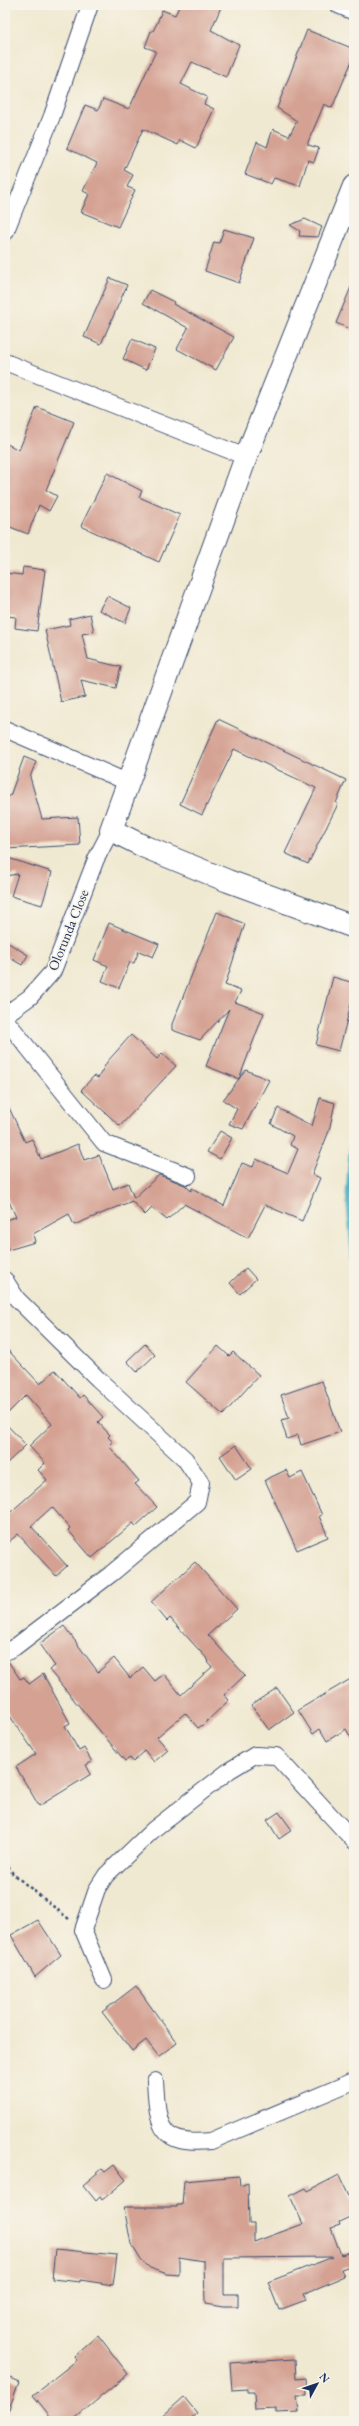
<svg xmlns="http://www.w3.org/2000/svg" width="359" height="2426" font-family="'EB Garamond',serif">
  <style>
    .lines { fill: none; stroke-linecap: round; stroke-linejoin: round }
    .stream { stroke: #41acc0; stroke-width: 5 }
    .building { fill: #d4a193 }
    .street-casing { stroke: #3b4b6f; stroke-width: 18 }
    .secondary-casing { stroke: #3b4b6f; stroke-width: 24 }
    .path { stroke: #3b4b6f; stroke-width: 2.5; stroke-dasharray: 3 3; stroke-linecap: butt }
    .street { stroke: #fff; stroke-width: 16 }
    .secondary { stroke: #fff; stroke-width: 22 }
    .labels { text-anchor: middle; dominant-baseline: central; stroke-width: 3.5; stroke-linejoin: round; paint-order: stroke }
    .street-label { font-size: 14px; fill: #1b2f5e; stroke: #f7f3e8 }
  </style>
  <rect width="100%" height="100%" fill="#f7f3e8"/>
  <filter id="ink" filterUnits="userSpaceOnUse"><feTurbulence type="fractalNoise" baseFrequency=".025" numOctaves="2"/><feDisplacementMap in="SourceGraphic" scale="8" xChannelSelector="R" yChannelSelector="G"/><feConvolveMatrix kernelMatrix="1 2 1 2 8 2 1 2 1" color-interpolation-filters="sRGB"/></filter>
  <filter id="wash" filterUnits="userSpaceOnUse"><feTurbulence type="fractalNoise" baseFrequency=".012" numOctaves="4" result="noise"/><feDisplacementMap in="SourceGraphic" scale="16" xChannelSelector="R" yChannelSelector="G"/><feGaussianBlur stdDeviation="0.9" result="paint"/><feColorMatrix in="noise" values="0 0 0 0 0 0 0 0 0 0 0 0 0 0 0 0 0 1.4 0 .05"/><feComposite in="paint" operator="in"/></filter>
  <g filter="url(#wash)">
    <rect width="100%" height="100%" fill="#f0e9d1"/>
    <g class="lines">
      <path class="stream" d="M354,1110L348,1194L354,1265"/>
    </g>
    <g id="blocks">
      <path class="building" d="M180,5H222L211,30L239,45L226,77L192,62L181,84L207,97L204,104L214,109L196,148L180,140L178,145L143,129L124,170L133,175L127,187L135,190L118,227L81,212L89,194L83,191L97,163L67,148L85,105L98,110L103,99L129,109L156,51L145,47L151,31H153L157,23L162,10L175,15Z
        M307,30L354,49V56L332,108L324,104L320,114L308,142V145L319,148L314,162L308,160L300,186L274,178L271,184L245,174L257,142L267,147L273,129L289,136L297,121L277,108Z
        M305,219L322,227L318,237L299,236L300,231L290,225Z
        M224,229L254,238L239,283L205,271L214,242L219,243Z
        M110,278L127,285L101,344L84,337Z
        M354,280V331L336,323Z
        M150,290L174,302L173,304L234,337L216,370L177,349L188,328L143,303Z
        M132,339L155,349L146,370L123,359Z
        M37,407L74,422L46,490L57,496L49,511L39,505L28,534L5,525V443L19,450Z
        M107,473L142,491L139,497L180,515L159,562L81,526Z
        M23,567L45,570L37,631L15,628L16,617L5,616V573L22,575Z
        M107,596L131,608L125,623L99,610Z
        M90,614L94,632L82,634L88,659L121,667L116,688L81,680L85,697L61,702L45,630L70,625L69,619Z
        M218,719L346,780L336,803L338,804L308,864L285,853L316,788L234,749L202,815L180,804Z
        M24,757L36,762L30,777L42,819L78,817L80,845L5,849V797L10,796Z
        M5,857L52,872L42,905L11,896L18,874L5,876Z
        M217,912L245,924L225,985L241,991L235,1002L264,1013L239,1079L246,1070L269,1080L243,1129L229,1124L237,1109L223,1100L239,1079L206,1066L229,1009L200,1040L172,1030V1024Z
        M109,923L159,944L153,957L139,951L134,963L130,962L119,988L102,981L108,966L94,960Z
        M5,941L28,955L22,965L5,955Z
        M333,977L354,983V992L339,1051L316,1045Z
        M131,1035L157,1059L162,1053L176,1066L120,1126L81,1090L94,1076L98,1078L107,1062Z
        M320,1098L335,1103L329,1131L312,1174L320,1178L302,1221L265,1205L248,1238L184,1204L167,1220L152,1208L145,1215L132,1201L74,1225L69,1214L33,1234L35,1242L8,1250L5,1238V1220L16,1217L5,1193V1099L25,1142L32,1139L41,1159L78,1144L84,1160L99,1155L113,1189L128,1183L134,1198L159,1175L185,1185L191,1191L192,1188L224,1206L242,1163L253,1167L256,1159L288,1173L298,1149L290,1145L293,1136L271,1124L278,1108L312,1126Z
        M220,1131L232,1138L220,1159L207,1152Z
        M246,1268L256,1279L240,1294L230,1283Z
        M145,1344L155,1355L137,1372L127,1361Z
        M218,1346L229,1356L233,1352L259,1375L223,1415L186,1382Z
        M5,1347L40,1384L55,1370L80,1398L83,1395L103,1417L98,1422L110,1435L108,1437L113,1442L109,1446L139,1481L135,1484L157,1507L136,1526L133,1523L92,1558L68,1530L70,1528L52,1507L31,1526L67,1566L56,1576L18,1534L5,1545V1517L47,1480L38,1470L45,1463L29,1446L52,1424L26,1395L5,1416Z
        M322,1381L340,1432L301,1445L298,1435L287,1439L281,1420L289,1418L281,1395Z
        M5,1423L26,1445L5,1465Z
        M236,1445L252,1469L236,1480L220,1456Z
        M286,1470L290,1478L302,1472L322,1515L319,1516L328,1537L297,1550L265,1480Z
        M195,1562L237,1609L208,1635L245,1675L224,1695L229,1700L204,1724L198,1728L185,1713L157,1737L168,1750L154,1762L145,1751L133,1762L130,1758L125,1761L49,1670L55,1666L39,1644L64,1626L98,1672L114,1658L130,1678L143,1667L155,1681L164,1674L181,1695L212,1667L208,1662L209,1661L170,1618L167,1621L151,1602Z
        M5,1661H8L20,1679L24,1677L29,1684L43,1674L70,1723L65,1726L79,1751L84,1748L92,1762L86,1765L91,1774L39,1806L16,1767L36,1754L5,1709Z
        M354,1677V1743L346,1729L327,1741L320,1729L313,1734L298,1710Z
        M277,1688L294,1712L269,1730L251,1705Z
        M279,1812L292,1830L279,1839L267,1820Z
        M38,1920L61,1955L35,1977L11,1935Z
        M136,1986L177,2043L159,2057L146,2040L132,2051L102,2012Z
        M114,2165L126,2180L102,2200L100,2197L96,2201L83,2185L102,2169L105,2172Z
        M339,2175L354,2207V2215L339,2222L340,2225L331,2228L341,2255L354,2251V2265L341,2269L344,2277L303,2294L306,2300L279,2310L268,2282L333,2257L224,2258V2294H238V2307H223L205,2304L204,2261L179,2257V2275L167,2274L150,2268L141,2260L131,2244L124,2207H177V2205H182L184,2181L239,2176L240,2186L248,2183L249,2224H254V2242L303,2224L290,2196L306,2188L308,2191Z
        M55,2249L117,2255L113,2285L80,2280V2282L52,2279Z
        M98,2335L128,2374L72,2421H54L33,2395L77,2360L74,2356Z
        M295,2359L296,2379L306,2378L307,2396H297L299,2412L276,2413V2409L255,2410L254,2392H247V2389L232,2390L230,2363Z
        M5,2376L19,2382L6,2417H5Z
        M184,2397L197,2413L188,2421H157Z"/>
    </g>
  </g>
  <g filter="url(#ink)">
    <use href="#blocks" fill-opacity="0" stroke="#3b4b6f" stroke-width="1"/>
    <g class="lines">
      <g class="street-casing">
        <path id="street" d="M338,5L354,12
          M5,233L52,116L90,5
          M5,362L246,457
          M5,729L127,782
          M5,1015L30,997L53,971L96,859L111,830
          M5,1019L104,1143L188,1176
          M5,1280L17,1299L98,1379L185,1459L201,1483L197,1502L111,1574L15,1647L5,1652
          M104,1980L83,1930L97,1889L106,1875L154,1829L230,1770L255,1755L276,1756L354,1841
          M155,2081C158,2127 159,2146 211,2141L354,2081"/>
      </g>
      <g class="secondary-casing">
        <path id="secondary" d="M354,186L246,457L111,830L145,847L228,881L354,927"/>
      </g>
      <path class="path" d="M5,1861L13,1874L69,1919"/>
      <use href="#street" class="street"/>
      <use href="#secondary" class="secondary"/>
    </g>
  </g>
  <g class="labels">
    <g class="street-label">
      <text transform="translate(68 930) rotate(-68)">Olorunda Close</text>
    </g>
  </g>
  <rect width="359" height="2426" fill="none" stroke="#f7f3e8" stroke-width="20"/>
  <g transform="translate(317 2384) rotate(50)" stroke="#f7f3e8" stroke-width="3" paint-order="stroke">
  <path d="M0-3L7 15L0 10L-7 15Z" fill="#1b2f5e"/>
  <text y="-6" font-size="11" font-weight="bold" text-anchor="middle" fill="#1b2f5e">N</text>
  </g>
</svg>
